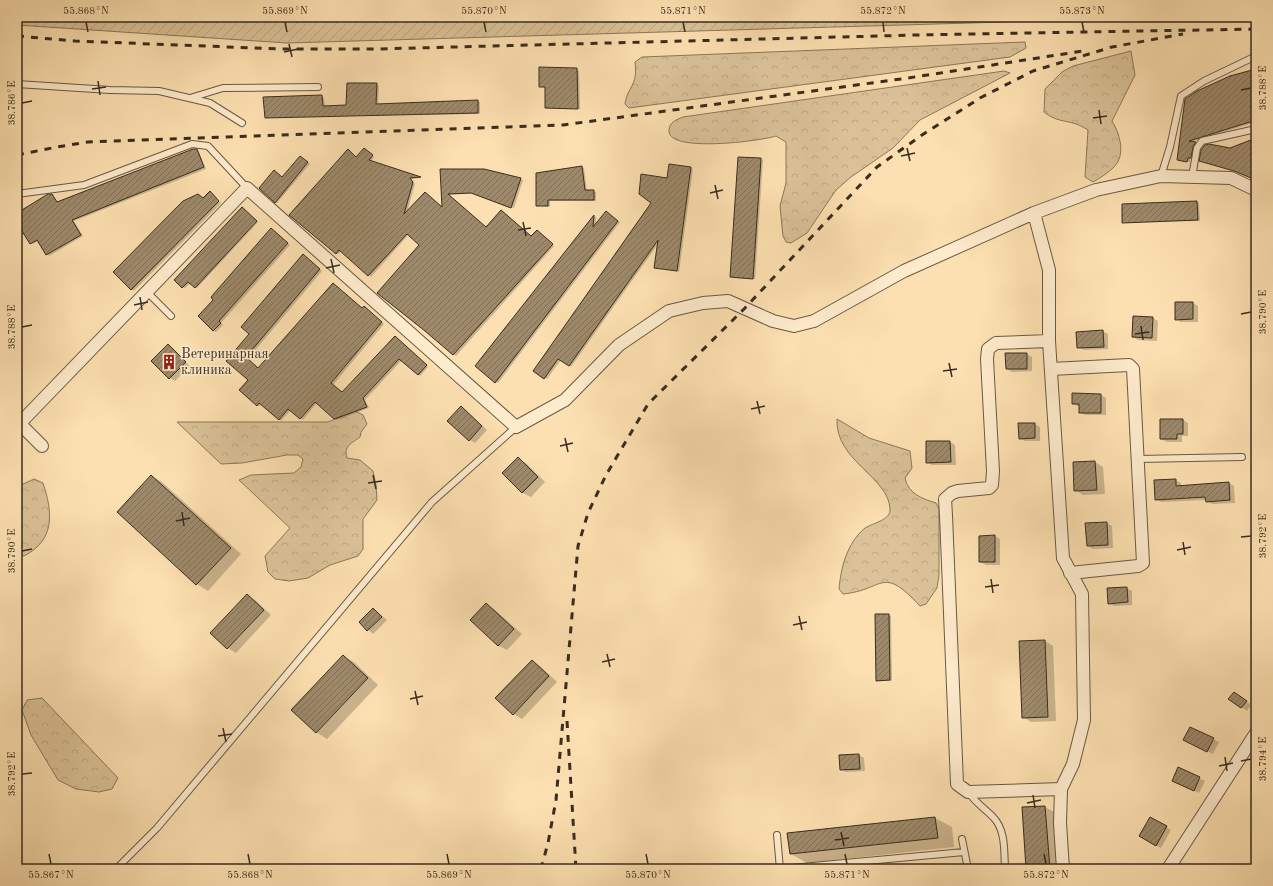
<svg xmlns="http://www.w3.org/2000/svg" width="1273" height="886" font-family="'Old Standard TT',serif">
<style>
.forest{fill:url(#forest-crowns);stroke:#89785c}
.garden{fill:url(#garden-furrows);stroke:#89785c}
.shadow{fill:#0003}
.building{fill:url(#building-hatch);stroke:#372d20}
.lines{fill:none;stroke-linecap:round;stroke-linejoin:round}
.service-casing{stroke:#685a44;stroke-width:8}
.minor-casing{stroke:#685a44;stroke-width:14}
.service{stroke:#feebcc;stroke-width:6}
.minor{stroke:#feebcc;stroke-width:12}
.rail{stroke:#372d20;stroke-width:3;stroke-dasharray:7 7;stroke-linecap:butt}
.ticks{fill:none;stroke:#372d20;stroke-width:1.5}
.labels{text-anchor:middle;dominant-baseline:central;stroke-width:3;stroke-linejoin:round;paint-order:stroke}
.poi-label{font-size:14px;fill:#372d20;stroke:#feebcc;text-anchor:start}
.neatline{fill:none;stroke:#372d20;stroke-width:1.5}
.ticks-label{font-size:10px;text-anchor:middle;fill:#372d20}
</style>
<defs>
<pattern id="forest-crowns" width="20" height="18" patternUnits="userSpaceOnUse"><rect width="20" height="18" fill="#dbc298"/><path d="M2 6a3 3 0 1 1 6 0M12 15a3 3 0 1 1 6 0" fill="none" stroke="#bda783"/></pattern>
<pattern id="garden-furrows" width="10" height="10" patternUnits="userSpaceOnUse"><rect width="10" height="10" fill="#dbc298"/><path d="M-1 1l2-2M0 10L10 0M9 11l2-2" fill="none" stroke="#bda783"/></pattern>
<pattern id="building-hatch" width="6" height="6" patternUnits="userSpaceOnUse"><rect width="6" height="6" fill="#9e8a6b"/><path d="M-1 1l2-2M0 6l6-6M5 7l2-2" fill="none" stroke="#827158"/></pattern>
</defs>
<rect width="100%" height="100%" fill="#fde0b1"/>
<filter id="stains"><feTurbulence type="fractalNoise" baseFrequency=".005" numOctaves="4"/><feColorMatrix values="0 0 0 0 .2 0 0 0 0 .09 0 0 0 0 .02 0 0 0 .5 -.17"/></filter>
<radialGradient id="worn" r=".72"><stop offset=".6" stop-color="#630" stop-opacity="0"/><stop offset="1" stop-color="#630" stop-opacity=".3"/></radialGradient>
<path class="forest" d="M1025,42L1026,48L1010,57L629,108L625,104C628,85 638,87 635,62L642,57Z
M1131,51L1135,75L1112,121C1120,134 1126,155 1114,167C1108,173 1100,178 1093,182L1085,177L1088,130C1071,118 1060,125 1044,112L1045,89L1062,72L1073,66Z
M1004,71L1010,73L920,120L893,148L851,177L836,190L807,233L791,243L786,242L783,236L780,206L786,183V142L776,136C761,141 669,153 669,131C669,122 676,120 683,117Z
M355,411L363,415L367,424L361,432L360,437C352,443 343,446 347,458L360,460L373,471L376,485L377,500L363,519V549L358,556L330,565L308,578L289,581L275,579L268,572L265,556L290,528L239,480L251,475L294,473L301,467L303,459L298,455H287L242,463L221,464L177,422H328Z
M837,419L869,438L910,451L912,468L905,478C908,494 923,499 936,503L939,509V575L937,588L926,604L920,606C881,564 885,590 843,594L839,589C841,567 847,543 865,528C873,523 891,520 890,509C889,477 835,461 837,419Z
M34,479L43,483C53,513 55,540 24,556L17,553V494L21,485Z
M42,698L118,778L112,789L99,792L76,789L58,780L31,735L22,710L27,700Z"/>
<path class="garden" d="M17,17H1175L287,43L17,25Z"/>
<path class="shadow" d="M577,69L579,71L580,109L546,108V88L540,86Z
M1256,70V122L1190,142L1198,144L1193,159L1190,158V162L1178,160L1186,99Z
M376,84L379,86L378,105L478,101L480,102V114L266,117L322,96L324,98L325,107L347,106Z
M197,150L199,152L206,169L74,221L83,236L49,256L39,241L33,244L21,228L17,231V214L52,195L58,203Z
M367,150L374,157L371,161L421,178L410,179L415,184L407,212L443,208L441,170L520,179L523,180L514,208L474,193L448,195L486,228L502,211L532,237L539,232L554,246L456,356L426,330L421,245L409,234L371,277L342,251L338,254L336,253L350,151L357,158Z
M303,158L310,164L277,203L275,202L283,178Z
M761,159L763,160L755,279L733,278L731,276Z
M582,167L584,168L587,191L596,192V201H550V207L537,205Z
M691,168L693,169L679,272L655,267L658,244L571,367L561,360L547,379L535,371L667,179Z
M212,194L221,203L134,291L131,289L203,199Z
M1197,202L1199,203L1200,221L1123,222Z
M244,210L258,222L197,288L191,283L185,288L183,287L176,280Z
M609,214L620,222L498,383L496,382L594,216L596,217V226Z
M274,231L290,245L221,323L223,325L216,332L213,331L199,316Z
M305,256L322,271L248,359L259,369L366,309L384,324L333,385L342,393L397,339L428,367L420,376L402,360L365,400L369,408L337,420L317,403L303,420L291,410L281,421L261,404L260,406L257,405L249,380L227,361L250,334Z
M1193,303L1198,306V322H1181L1176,319Z
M1153,318L1158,321L1157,341L1138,340L1133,337Z
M1102,331L1108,334V349L1084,350L1078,347Z
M168,346L190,366L175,381L170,378Z
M1026,354L1032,357V371L1012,372L1007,369Z
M1101,395L1106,398V415H1085L1080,412V407L1073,404Z
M466,411L487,430L475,443L470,440Z
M1183,420L1188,423V436H1182V442H1167L1161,439Z
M1034,424L1040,427V441H1025L1020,438Z
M950,442L955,445L956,465H932L927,462Z
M518,459L526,463L545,482L531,497L523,493L503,473Z
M1095,462L1103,467L1105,494L1083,495L1075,490Z
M151,476L162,482L241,554L208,591L197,584L118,512Z
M1175,480L1181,483V486L1229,483L1234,486L1235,503L1212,504L1206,500L1161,502L1156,499Z
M1106,523L1112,526L1113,548L1093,549L1088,546Z
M995,536L1000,539V565H986L980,562Z
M1126,588L1132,591V605L1114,606L1109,603Z
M247,595L255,600L271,615L236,653L228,648L211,633Z
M486,604L494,609L522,634L507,650L499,646L471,620Z
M374,609L387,620L373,634L360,622Z
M889,615L891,616L892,681H879L877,680Z
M1045,641L1053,646L1056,721L1031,722L1023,717Z
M343,656L354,662L378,685L327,739L316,732Z
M532,661L540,666L557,682L522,719L514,714Z
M1239,696L1251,705L1247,711L1230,699Z
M1213,739L1219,742L1213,754L1189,742Z
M859,755L864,758L865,771L846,772L840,769V756Z
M1179,769L1205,781L1199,793L1173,781Z
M1045,807L1062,816L1065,869H1027Z
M935,818L952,827L954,847L807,863L791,854L788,834Z
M1150,818L1171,830L1161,848L1140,836Z
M17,862L24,869H17Z
M949,865L956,869H929V867Z"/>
<path class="building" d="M539,67L577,68L578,109L545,108V87H539Z
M1256,69V120L1189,141L1196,142L1193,147L1191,158H1188L1187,162L1177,160L1185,99L1197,91L1230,76Z
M347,83H377L376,104L478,100V113L265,118L263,97L322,95L323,106L346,105Z
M1256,138V180L1234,171L1199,161L1201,150L1205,145L1209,144L1230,148Z
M364,148L373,155L369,160L421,177L410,178L413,182L404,214L425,192L442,207L440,169H484L521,178L511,208L471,193L448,194L486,227L501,210L531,236L537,230L553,244L453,355L425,331L377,293L419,245L407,234L368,276L339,250L336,254L289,215L348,149L356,157Z
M193,149H197L204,167L72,220L81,235L46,255L37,240L30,244L17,223V213L48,194H52L57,202Z
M300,156L308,162L275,203L259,188L274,170L282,177Z
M738,157L761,158L753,279L730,277Z
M669,164L691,167L677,271L654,268L658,240L569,366L558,359L544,379L533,371L651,203L639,194L641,174L667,178Z
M582,166L585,190H594V200H548V206H536V173Z
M210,191L219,201L131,290L113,272L183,201L198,194L203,198Z
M1197,201L1198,220L1122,223V204Z
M242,207L257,221L195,288L188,282L182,288L174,280Z
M606,211L618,221L495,383L475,366L594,215L593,227Z
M271,228L288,243L219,321L221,323L213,331L198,316L213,300L211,297Z
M303,254L320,269L246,357L258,368L333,283L362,308L364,306L382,322L331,383L342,392L395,336L427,365L418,375L399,359L363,398L367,407L334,419L315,402L300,419L288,409L279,420L259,403L257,406L239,390L248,380L226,361L249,334L241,327Z
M1175,302H1193V319L1175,320Z
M1133,316L1153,317L1152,338L1132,337Z
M1103,330L1104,347L1077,348L1076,332Z
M168,344L186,362L169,379L151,361Z
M1005,353H1027V369H1006Z
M1072,393L1101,394V413H1079V404H1072Z
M461,406L482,426L469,441L447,421Z
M1160,419H1183V434H1177V439H1160Z
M1018,423H1035V438L1019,439Z
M926,441H950L951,462L926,463Z
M518,457L538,477L522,493L502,473Z
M1095,461L1097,490L1074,491L1073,462Z
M151,475L231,548L196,585L117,512Z
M1176,479V486L1229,482L1230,500L1206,502L1205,497L1155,500L1154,480Z
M1107,522L1108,545L1087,546L1085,523Z
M995,535V562H979V536Z
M1127,587L1128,602L1108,604L1107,588Z
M247,594L264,610L227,649L210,633Z
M486,603L514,629L498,646L470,620Z
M373,608L382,617L367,631L359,622Z
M875,614H889L890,680L876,681Z
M1045,640L1048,717L1022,718L1019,641Z
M343,655L368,678L316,733L291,710Z
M532,660L549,676L513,715L495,698Z
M1234,692L1247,701L1241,708L1228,699Z
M1190,727L1214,738L1207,752L1183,740Z
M859,754L860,769L840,770L839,755Z
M1178,767L1200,777L1194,791L1172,781Z
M1045,806L1050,869H1026L1022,807Z
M935,817L938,838L790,854L787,833Z
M1150,817L1167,826L1156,846L1139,836Z"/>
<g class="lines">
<defs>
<path id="service" d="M17,84L110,90L159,91L210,103L242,123
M190,98L223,88L318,87
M1161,176L1170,147L1181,96L1204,81L1256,56
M1192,177L1197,148L1202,141L1256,129
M17,194L84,185L192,144L208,146L247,188
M147,292L171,316
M1138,459L1242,457
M968,792C975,802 985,809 993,817C1006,830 1004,852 1005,869
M777,835L780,869
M962,839L968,869
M116,869L157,828L432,502L516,427
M780,869L964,852"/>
<path id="minor" d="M1034,213L1049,270V341L1063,558L1082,594L1084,720L1073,764L1061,789L1060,823L1063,869
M1049,341L996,343L988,349L987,359L993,471L992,485L989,488L958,491L952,493L945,499L946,515L957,784L968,792L1061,789
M1051,369L1129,365L1133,369L1143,563L1138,566L1070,573
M42,446L22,426V421L247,188L516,427L565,400L619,345L669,311L703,303L728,301L773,321L794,326L814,321L904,271L1034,213L1096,190L1161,176L1231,178L1256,190
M1168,869L1256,733"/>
</defs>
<use href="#service" class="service-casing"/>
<use href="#minor" class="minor-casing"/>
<use href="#service" class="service"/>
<use href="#minor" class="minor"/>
<path class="rail" d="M17,36L75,41L281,49H377L917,35L1256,29
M17,155L57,147L88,142L563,125L908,78L1083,51
M567,721L576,869
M541,869L548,843L556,800L578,546L588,513L606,475L648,404L745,308L877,167L922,135L980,98L1033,71L1112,47L1183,34"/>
</g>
<path class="ticks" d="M86,22L88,32M285,22L287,32M484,22L486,32M683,22L685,32M883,22L884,32M1082,22L1084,32M289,44L292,57M284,52L298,49M98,81L100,95M92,89L106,87M1241,90L1251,88M22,103L32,101M1099,110L1101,124M1093,118L1107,116M907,148L910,161M901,156L915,153M715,185L718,199M710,193L723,190M523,222L526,236M518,230L531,228M331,259L334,273M326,268L340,265M140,297L142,310M134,305L148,302M1241,314L1251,312M1141,326L1143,340M22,327L32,325M1135,334L1149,332M949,363L952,377M943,371L957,369M757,401L760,414M751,409L765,406M565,438L568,452M560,446L573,443M373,475L376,489M368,483L382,481M182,512L184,526M176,521L190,518M1241,537L1251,536M1183,542L1185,555M1177,550L1191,547M22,551L32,549M991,579L993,593M985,587L999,585M799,616L802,630M793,625L807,622M607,654L610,667M602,662L615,659M415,691L418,705M410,699L423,696M223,728L226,742M218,736L232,734M1225,757L1227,771M1241,761L1251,759M1219,766L1233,763M22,774L32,773M1033,795L1035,808M1027,803L1041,800M841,832L844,846M835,840L849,838M49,854L51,864M248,854L250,864M447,854L449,864M646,854L648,864M845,854L847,864M1044,854L1046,864"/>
<defs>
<symbol id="building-bare" viewBox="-9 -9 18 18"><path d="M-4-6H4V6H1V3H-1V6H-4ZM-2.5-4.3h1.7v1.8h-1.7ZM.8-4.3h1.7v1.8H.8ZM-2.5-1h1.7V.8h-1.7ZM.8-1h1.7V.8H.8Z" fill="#8f2418" stroke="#feebcc" stroke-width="2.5" paint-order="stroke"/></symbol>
</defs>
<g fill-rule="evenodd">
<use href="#building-bare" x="158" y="351" width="22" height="22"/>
</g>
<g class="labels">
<g class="poi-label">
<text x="181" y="354">Ветеринарная<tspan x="181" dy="16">клиника</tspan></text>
</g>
</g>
<rect width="1273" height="886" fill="none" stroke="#fde0b1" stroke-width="44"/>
<rect x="22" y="22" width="1229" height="842" class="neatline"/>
<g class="ticks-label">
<text x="86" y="14">55.868°N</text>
<text x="285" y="14">55.869°N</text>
<text x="484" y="14">55.870°N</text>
<text x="683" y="14">55.871°N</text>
<text x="883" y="14">55.872°N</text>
<text x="1082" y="14">55.873°N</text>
<text transform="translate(1262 88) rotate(-90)" y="4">38.788°E</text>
<text transform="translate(11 103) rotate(-90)" y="4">38.786°E</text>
<text transform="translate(1262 312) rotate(-90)" y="4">38.790°E</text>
<text transform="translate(11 327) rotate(-90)" y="4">38.788°E</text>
<text transform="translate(1262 536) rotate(-90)" y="4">38.792°E</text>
<text transform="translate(11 551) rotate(-90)" y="4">38.790°E</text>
<text transform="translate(1262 759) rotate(-90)" y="4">38.794°E</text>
<text transform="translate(11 774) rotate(-90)" y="4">38.792°E</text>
<text x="51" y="878">55.867°N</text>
<text x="250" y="878">55.868°N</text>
<text x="449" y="878">55.869°N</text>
<text x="648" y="878">55.870°N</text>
<text x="847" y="878">55.871°N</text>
<text x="1046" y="878">55.872°N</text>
</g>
<rect width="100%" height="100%" filter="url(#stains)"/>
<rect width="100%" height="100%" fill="url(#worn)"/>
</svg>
